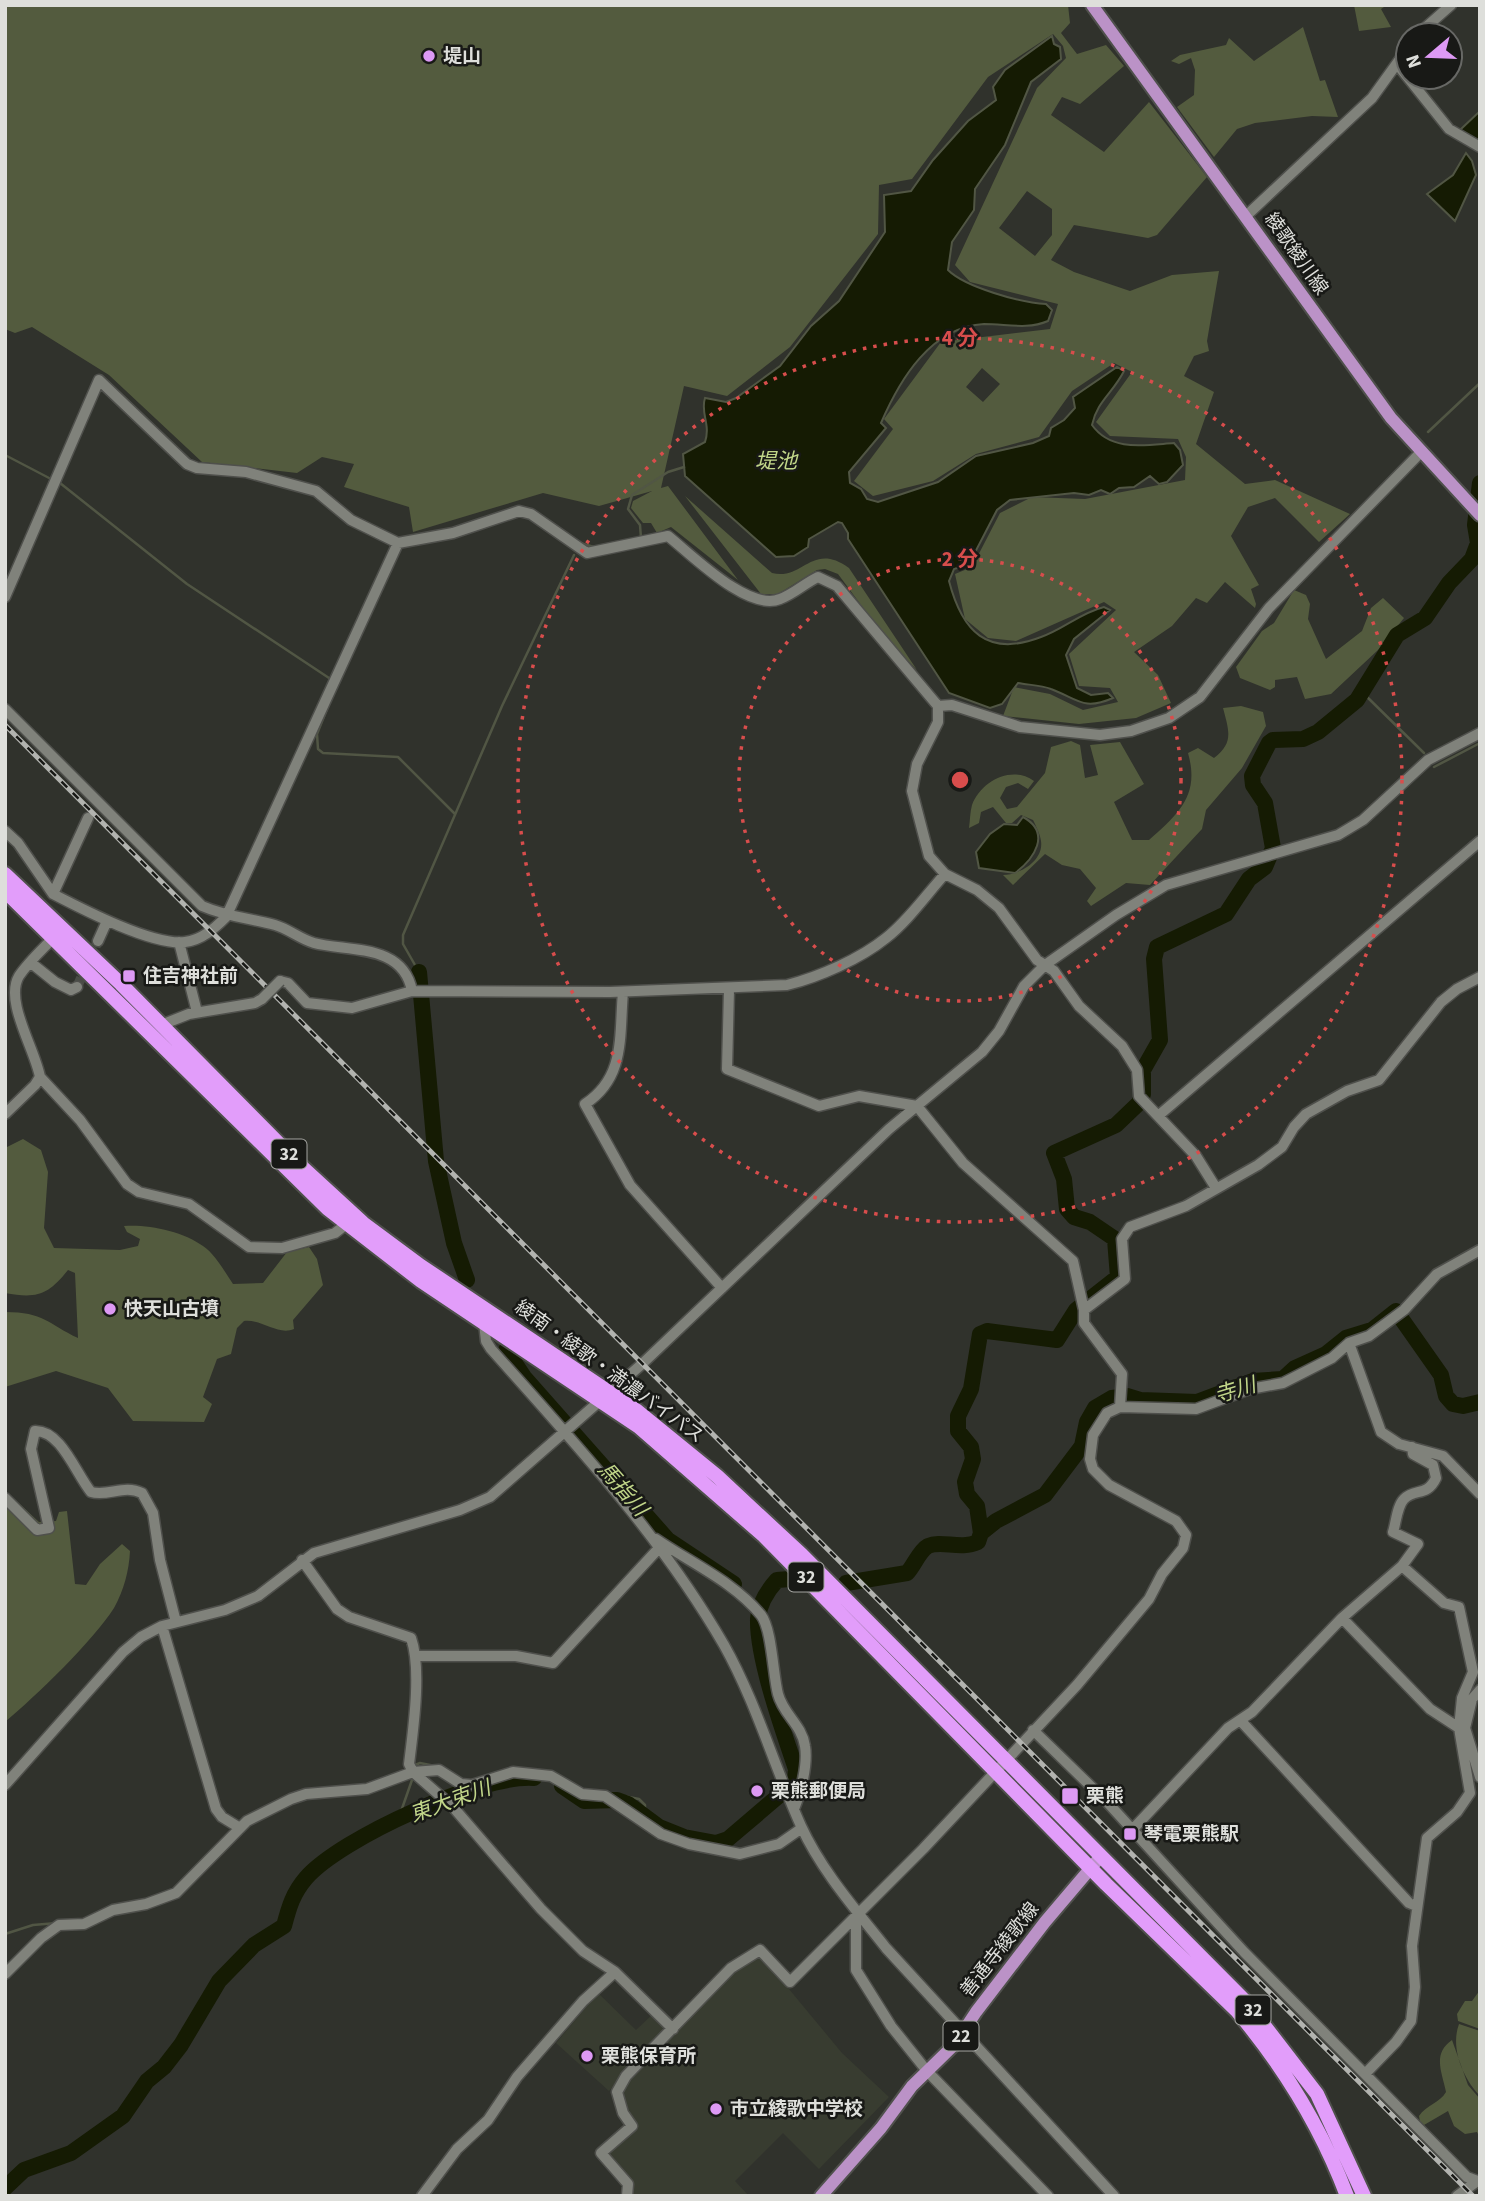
<svg xmlns="http://www.w3.org/2000/svg" width="1485" height="2201" font-family="'Source Sans 3','Noto Sans JP',sans-serif">
<style>
.built{fill:#383c30}
.green{fill:#535b3e;fill-rule:evenodd}
.water{fill:#151b03;stroke:#515644;stroke-width:2}
.lines{fill:none;stroke-linecap:round;stroke-linejoin:round}
.stream{stroke:#515644;stroke-width:2.5}
.river{stroke:#151b03;stroke-width:16}
.minor-tunnel{stroke:#4a4c46;stroke-width:10;stroke-dasharray:10 5;stroke-linecap:butt}
.minor-casing{stroke:#4f504c;stroke-width:13}
.major-casing{stroke:#4f504c;stroke-width:16}
.highway-casing{stroke:#4f504c;stroke-width:18}
.minor{stroke:#80827b;stroke-width:10}
.major{stroke:#bb92c7;stroke-width:12}
.highway{stroke:#e29dfa;stroke-width:14}
.rail-casing{stroke:#b2b3af;stroke-width:5}
.rail{stroke:#181916;stroke-width:2.5;stroke-dasharray:8;stroke-linecap:butt}
.minor-bridge-casing{stroke:#4f504c;stroke-width:13;stroke-linecap:butt}
.minor-bridge{stroke:#80827b;stroke-width:10}
.ring{fill:none;stroke:#d84d4c;stroke-width:3.5;stroke-dasharray:3.5 7}
.poi-dot{fill:#dd99f4;stroke:#181916;stroke-width:2.5}
.labels{text-anchor:middle;dominant-baseline:central;stroke-width:5;stroke-linejoin:round;paint-order:stroke}
.shield{fill:#181916;stroke:#a3a4a0;stroke-width:2}
.shield-label{font-size:18px;font-weight:bold;fill:#dedfdb}
.poi-label{font-size:19px;font-weight:bold;fill:#dedfdb;stroke:#181916;text-anchor:start}
.street-label{font-size:19px;fill:#dedfdb;stroke:#181916}
.water-label{font-size:21px;font-style:italic;fill:#c1d689;stroke:#181916}
.centre{fill:#d84d4c;stroke:#181916;stroke-width:3.5}
.ring-label{font-size:21px;text-anchor:middle;font-weight:bold;fill:#d84d4c;stroke:#181916;stroke-width:5;stroke-linejoin:round;paint-order:stroke}
</style>
<rect width="100%" height="100%" fill="#30322c"/>
<path class="built" d="M760,1954L842,2053L889,2097L819,2169L783,2133L735,2181L749,2196H630L608,2158L609,2150L636,2126L625,2110L621,2095L628,2078L734,1969Z
M598,1993L636,2030L654,2013L669,2029L609,2091L556,2043Z"/>
<path class="green" d="M5,5H1068L1070,23L1061,33L1077,54L1106,45L1124,66L1080,104L1062,97L1051,115L1104,152L1149,102L1207,177L1157,235L1148,238L1074,225L1051,260L1074,272L1130,291L1172,275L1219,271L1207,341L1209,351L1194,356L1184,376L1214,392L1196,444L1245,484L1275,480L1350,514L1319,542L1275,498L1248,507L1231,536L1259,585L1251,589L1256,604L1255,608L1225,582L1207,603L1196,598L1172,626L1134,652L1158,675L1171,703L1136,718L1079,724L1003,716L1014,687L1050,694L1083,710L1118,702L1110,688L1079,686L1069,654L1116,610L1104,602L1016,641L988,638L965,619L955,574L972,567L1000,513L1032,497L1085,499L1185,480L1186,457L1178,439L1110,436L1096,422L1132,372L1114,363L1072,391L1039,437L976,454L933,481L873,496L854,481L893,429L884,419L941,342L1050,329L1058,304L970,282L955,265L1037,88L1066,58L1063,46L1053,34L988,77L912,179L879,185L878,234L790,347L727,396L684,386L661,488L668,486L738,580L671,527L657,533L651,523H643L631,508L633,501L652,491L599,506L543,493L413,532L409,507L344,487L354,464L322,457L297,473L202,462L109,375L32,327L15,333L5,329ZM1027,191L1052,209V235L1035,256L999,228ZM982,368L1000,384L983,402L966,387Z
M1354,5H1387L1381,9L1391,27L1359,31Z
M1303,27L1320,81L1325,80L1338,117L1312,116L1255,123L1237,129L1214,157L1177,107L1194,95L1195,70L1191,58L1179,64L1171,61L1180,55L1226,45L1229,38L1254,61Z
M685,496L772,573C803,581 812,541 849,568L917,670L887,640L838,574L825,569L817,570L778,594H761Z
M1294,590L1306,595L1310,604L1308,619L1326,659L1362,631L1371,608L1383,598L1404,618L1378,650L1331,694L1305,699L1297,677L1275,680V687L1270,690L1240,678L1236,667L1262,631L1274,623Z
M1241,706L1263,712L1266,726L1242,768L1206,810L1202,829L1150,885L1126,883L1091,906L1087,901L1096,888L1080,869L1062,865L1045,854L1013,885L1003,875C1019,875 1044,861 1041,841C1040,834 1036,826 1033,820L1021,815L1012,823H1006L993,807L981,812L979,823L969,828C970,821 970,812 972,805C981,781 1012,765 1034,781L1028,789L1018,783L1006,787L1000,798L1007,809L1017,807L1045,773L1051,747L1071,741L1080,745L1085,778L1098,775L1090,745L1120,742L1144,784L1114,802L1132,840H1149C1179,813 1200,795 1188,753L1198,748L1214,758C1234,743 1229,731 1223,708Z
M23,1139L41,1150L48,1172L44,1228L54,1248L120,1250L138,1246L140,1239L127,1232L124,1226C147,1224 183,1231 203,1246C216,1255 224,1271 233,1284L263,1283L287,1252L309,1247L317,1259L323,1285L293,1320L294,1329C278,1336 262,1319 244,1321L237,1328L231,1354L217,1359L203,1397L212,1404L204,1422L133,1421L108,1388L56,1371L5,1387V1312C44,1312 48,1324 78,1338L75,1273L68,1270C48,1295 37,1299 5,1293V1148Z
M8,1493L39,1522L56,1521L59,1512L67,1511L75,1584L86,1585L100,1564L122,1544L130,1551C129,1571 124,1590 114,1608C93,1641 36,1696 5,1722V1494Z
M1480,1990V2029L1458,2021L1457,2014L1465,2001H1472Z
M1459,2024L1480,2031V2096C1463,2078 1450,2048 1459,2024Z
M1452,2040L1468,2085L1480,2099V2138L1477,2132L1465,2134L1454,2126L1448,2111L1424,2125L1420,2122L1419,2116C1426,2105 1440,2103 1446,2092C1442,2072 1432,2054 1452,2040Z"/>
<path class="water" d="M1052,36L1054,44L1060,47L1061,59L1031,82L1005,145L975,189L974,210L952,242L948,270C965,287 1021,303 1046,304L1052,310L1048,321C1027,330 1007,324 984,324C931,327 900,379 881,423L886,428L849,472L850,483L861,489L867,499L878,502L938,482L976,456L1033,443L1049,436L1051,428L1064,420L1075,408L1073,397L1117,367L1124,371C1113,393 1097,401 1092,425C1111,452 1145,445 1174,443L1180,450L1183,465L1167,482L1159,484L1150,476L1134,487L1119,488L1110,494L1101,490L1089,495L1074,493L1010,500L997,510L969,564L954,569L949,581C962,631 987,658 1041,637C1064,629 1080,613 1104,607L1110,610L1074,639L1066,655L1077,688L1091,695L1108,693L1113,698C1083,711 1078,699 1051,689C1041,685 1028,685 1018,683L1002,704L990,708L949,693L848,539V533L842,523L838,522L809,539L808,547L794,556L776,557L685,476L683,454L705,442C711,424 700,413 705,398L726,402L736,398L780,366L811,326L839,301L885,232L884,195L911,191L933,160L968,121L996,100L993,87L1005,70Z
M1480,111V144L1460,130Z
M1466,153L1472,161L1476,175L1455,221L1427,194L1453,175Z
M1023,817C1052,833 1034,859 1015,873L979,868L976,852L990,834L1004,824L1017,825Z"/>
<g class="lines">
<path class="stream" d="M1428,432L1480,383
M5,455L51,479
M60,483L187,584L329,678
M1478,489L1480,488
M638,538H641L640,525L628,509L632,495L668,472L684,467
M580,543L594,547
M603,545L628,540
M335,689L317,734L318,749L323,753L398,757L455,814
M1362,692L1424,753
M1434,767L1480,743
M419,972L403,944V935L502,706L574,555
M415,1765L420,1763L435,1766
M560,1776L576,1785
M608,1793L639,1799L645,1805V1816
M398,1820L412,1780
M5,1934L33,1925L57,1923"/>
<path class="river" d="M419,972L436,1161L454,1243L467,1280
M506,1350L524,1377L668,1540L734,1584
M981,1533L996,1521L1045,1495L1082,1446L1087,1422L1095,1408L1112,1398L1127,1396L1140,1400L1197,1402L1253,1381L1283,1379L1295,1368L1326,1354L1346,1338L1372,1330L1396,1311L1441,1375L1446,1396L1453,1404L1463,1406L1480,1402
M846,1583L907,1573C914,1566 919,1551 928,1546C942,1540 960,1550 978,1542L981,1533L977,1506L967,1494L965,1482L973,1459L971,1447L958,1431V1416L971,1389L980,1334L987,1331L1057,1340L1076,1310L1118,1277L1115,1239L1090,1222L1074,1217L1067,1209L1064,1179L1054,1153L1116,1125L1139,1103L1143,1094V1070L1160,1040L1154,959L1157,947L1226,914L1249,879L1265,867L1273,848L1265,803L1253,785L1252,776L1269,743L1273,740L1303,739L1318,732L1357,700L1397,635L1425,618L1449,583L1472,559L1478,543L1475,525L1480,483
M562,1786L584,1801L617,1800L628,1804L659,1827L684,1837L716,1843L728,1839L795,1782L796,1769C783,1731 757,1658 758,1619C759,1604 767,1591 777,1580L790,1579
M5,2188L24,2170L71,2153L123,2116L147,2081L164,2067L181,2045L219,1981L254,1945L284,1926C289,1907 293,1893 306,1878C341,1838 482,1774 534,1778"/>
<path class="minor-tunnel" d="M77,987L98,941"/>
<defs>
<path id="minor" d="M1417,35L1451,5
M1397,64L1449,129L1480,147
M1246,216L1372,98L1408,48
M5,597L99,380L187,464L197,468L246,472L316,491L351,520L398,543L453,533L519,511L531,514L587,553L668,536C692,555 748,612 780,599C794,594 805,583 818,577L837,586L938,706V722L917,764L912,791L929,856L945,874L977,890L999,908L1037,960L1054,971L1079,1006L1122,1046L1137,1070L1139,1096L1196,1156L1216,1188
M938,706L952,705L1020,727L1100,735L1131,731L1169,718L1200,697L1269,608L1422,451
M5,709L202,906C227,917 250,918 275,925C289,929 300,939 314,943C348,952 403,943 412,991
M88,818L53,894C82,909 153,946 185,942C202,940 215,928 226,917L398,543
M5,831L18,843L53,894
M98,941L107,921
M179,942L197,1012
M30,962L55,982L71,990L77,987
M280,981L288,983L307,1003L352,1008L412,991L610,992L787,985C819,977 860,959 886,938C908,921 926,895 945,874
M729,990L727,1069L819,1106L859,1096L917,1106L963,1163L1073,1261L1084,1310V1323L1122,1374L1120,1407
M623,992C619,1036 626,1077 585,1104L630,1185L722,1288
M161,1025L189,1014L255,1003L262,999
M40,1077L80,1120L127,1184L139,1192L189,1204L249,1247L282,1248L335,1233L349,1222
M5,1114L35,1085L40,1077C35,1049 4,1001 19,976C29,961 44,948 56,935
M1158,1116L1480,841
M1084,1310L1125,1279L1122,1239L1130,1227L1186,1206L1258,1165L1282,1147L1294,1127L1306,1114L1347,1091L1379,1080L1441,1002L1457,989L1480,977
M484,1323L486,1341L491,1349C574,1442 661,1536 724,1645C756,1702 774,1766 801,1826C821,1870 856,1910 886,1948L1114,2196
M1349,1343L1381,1432L1399,1444L1443,1456L1480,1494
M5,1498L37,1530L49,1528L31,1449L35,1431C61,1430 76,1474 91,1492C108,1497 124,1484 142,1493L153,1513L160,1560L176,1622
M656,1539C691,1563 734,1582 761,1615C772,1629 773,1675 778,1694C783,1714 802,1725 805,1746C808,1764 801,1792 794,1809
M302,1560L337,1609L349,1617L411,1638C422,1669 413,1731 409,1764L413,1772L453,1807L541,1909L583,1951L615,1972L673,2029
M1402,1566L1418,1544L1393,1532C1396,1523 1397,1506 1404,1499C1415,1488 1427,1497 1436,1478L1433,1465L1413,1454L1412,1447
M1342,1618L1402,1566L1444,1603L1459,1607L1473,1672L1462,1698L1459,1728L1470,1793L1457,1812L1427,1838L1412,1946L1415,1987L1411,2021L1396,2042L1365,2074
M162,1626L216,1809L222,1817L240,1828
M415,1656H516L553,1663L659,1548
M1240,1720L1409,1903L1416,1906
M1460,1728H1465L1472,1699L1480,1690
M1465,1728L1480,1777
M1033,1730L1108,1803L1244,1952L1467,2177L1480,2182
M5,1785L123,1652L141,1637L162,1626L225,1610L258,1596L314,1553L460,1510L490,1497L642,1364L889,1129L982,1052L999,1031L1024,986L1045,965L1116,915L1166,885L1338,835L1363,820L1428,760L1480,733
M1133,1829L1228,1728L1252,1712L1342,1618L1430,1709L1459,1728
M856,1916V1970L891,2026L927,2071L1048,2196
M5,1974L41,1938L59,1925L84,1924L113,1910L146,1904L176,1893L247,1821L291,1799L306,1794L367,1789L413,1772L439,1770L461,1784L472,1785L513,1772L551,1776L582,1794L605,1796L661,1834L689,1844L740,1854L779,1844L802,1828
M422,2196L457,2149L488,2120L517,2077L583,2001L615,1972
M627,2196L628,2184L601,2153L632,2126L623,2113L617,2092L626,2076L731,1968L760,1950L790,1982L923,1849L1077,1685L1149,1599L1162,1574L1183,1548L1186,1535L1176,1521L1109,1485L1093,1469L1090,1459L1093,1435L1107,1413L1120,1407L1196,1409L1250,1389L1283,1383L1332,1358L1349,1343L1369,1336L1404,1310L1437,1274L1480,1250
M1457,2196L1476,2182"/>
<path id="major" d="M1092,5L1391,418L1480,515
M821,2196L881,2128L912,2086L955,2044L976,2012L1045,1922L1101,1856"/>
<path id="highway" d="M5,874L121,984L302,1167L363,1223L421,1266L636,1410L717,1476L802,1555L1247,2003L1317,2094L1364,2196
M5,891L328,1209L421,1281L639,1427L764,1536L1106,1884L1237,2011C1285,2068 1321,2127 1347,2196"/>
</defs>
<use href="#minor" class="minor-casing"/>
<use href="#major" class="major-casing"/>
<use href="#highway" class="highway-casing"/>
<use href="#minor" class="minor"/>
<use href="#major" class="major"/>
<use href="#highway" class="highway"/>
<defs>
<path id="rail" d="M5,725L1473,2196"/>
</defs>
<use href="#rail" class="rail-casing"/>
<use href="#rail" class="rail"/>
<defs>
<path id="minor-bridge" d="M262,999L280,981"/>
</defs>
<use href="#minor-bridge" class="minor-bridge-casing"/>
<use href="#minor-bridge" class="minor-bridge"/>
</g>
<g class="ring">
<circle cx="960" cy="780" r="221"/>
<circle cx="960" cy="780" r="442"/>
</g>
<g class="poi-dot">
<circle cx="429" cy="56" r="7"/>
<rect x="122" y="969" width="14" height="14" rx="3.5"/>
<circle cx="110" cy="1309" r="7"/>
<circle cx="757" cy="1791" r="7"/>
<rect x="1061" y="1787" width="18" height="18" rx="3.5"/>
<rect x="1123" y="1827" width="14" height="14" rx="3.5"/>
<circle cx="587" cy="2056" r="7"/>
<circle cx="716" cy="2109" r="7"/>
</g>
<g class="labels">
<g class="shield">
<rect x="271.5" y="1139.5" width="35" height="29" rx="5"/>
<rect x="788.5" y="1562.5" width="35" height="29" rx="5"/>
<rect x="1235.5" y="1995.5" width="35" height="29" rx="5"/>
<rect x="943.5" y="2021.5" width="35" height="29" rx="5"/>
</g>
<g class="shield-label">
<text x="289" y="1154">32</text>
<text x="806" y="1577">32</text>
<text x="1253" y="2010">32</text>
<text x="961" y="2036">22</text>
</g>
<g class="poi-label">
<text x="443" y="56">堤山</text>
<text x="143" y="976">住吉神社前</text>
<text x="124" y="1309">快天山古墳</text>
<text x="771" y="1791">栗熊郵便局</text>
<text x="1086" y="1796">栗熊</text>
<text x="1144" y="1834">琴電栗熊駅</text>
<text x="601" y="2056">栗熊保育所</text>
<text x="730" y="2109">市立綾歌中学校</text>
</g>
<g class="street-label">
<text transform="translate(1296 254) rotate(55)">綾歌綾川線</text>
<text transform="translate(609 1372) rotate(36)">綾南・綾歌・満濃バイパス</text>
<text transform="translate(1000 1950) rotate(-52)">善通寺綾歌線</text>
</g>
<g class="water-label">
<text x="776" y="461">堤池</text>
<text transform="translate(1235 1390) rotate(-17)">寺川</text>
<text transform="translate(623 1489) rotate(49)">馬指川</text>
<text transform="translate(450 1801) rotate(-20)">東大束川</text>
</g>
</g>
<circle cx="960" cy="780" r="10" class="centre"/>
<g class="ring-label">
<text x="960" y="345">4 分</text>
<text x="960" y="566">2 分</text>
</g>
<rect width="1485" height="2201" fill="none" stroke="#dedfdb" stroke-width="14"/>
<g transform="translate(1429 56) rotate(251)"><circle r="33" fill="#181916" stroke="#676865" stroke-width="2"/>
<path d="M0-5L12 26L0 18L-12 26Z" fill="#dd99f4"/>
<text y="-10" font-size="19" font-weight="bold" text-anchor="middle" fill="#dedfdb">N</text>
</g>
</svg>
